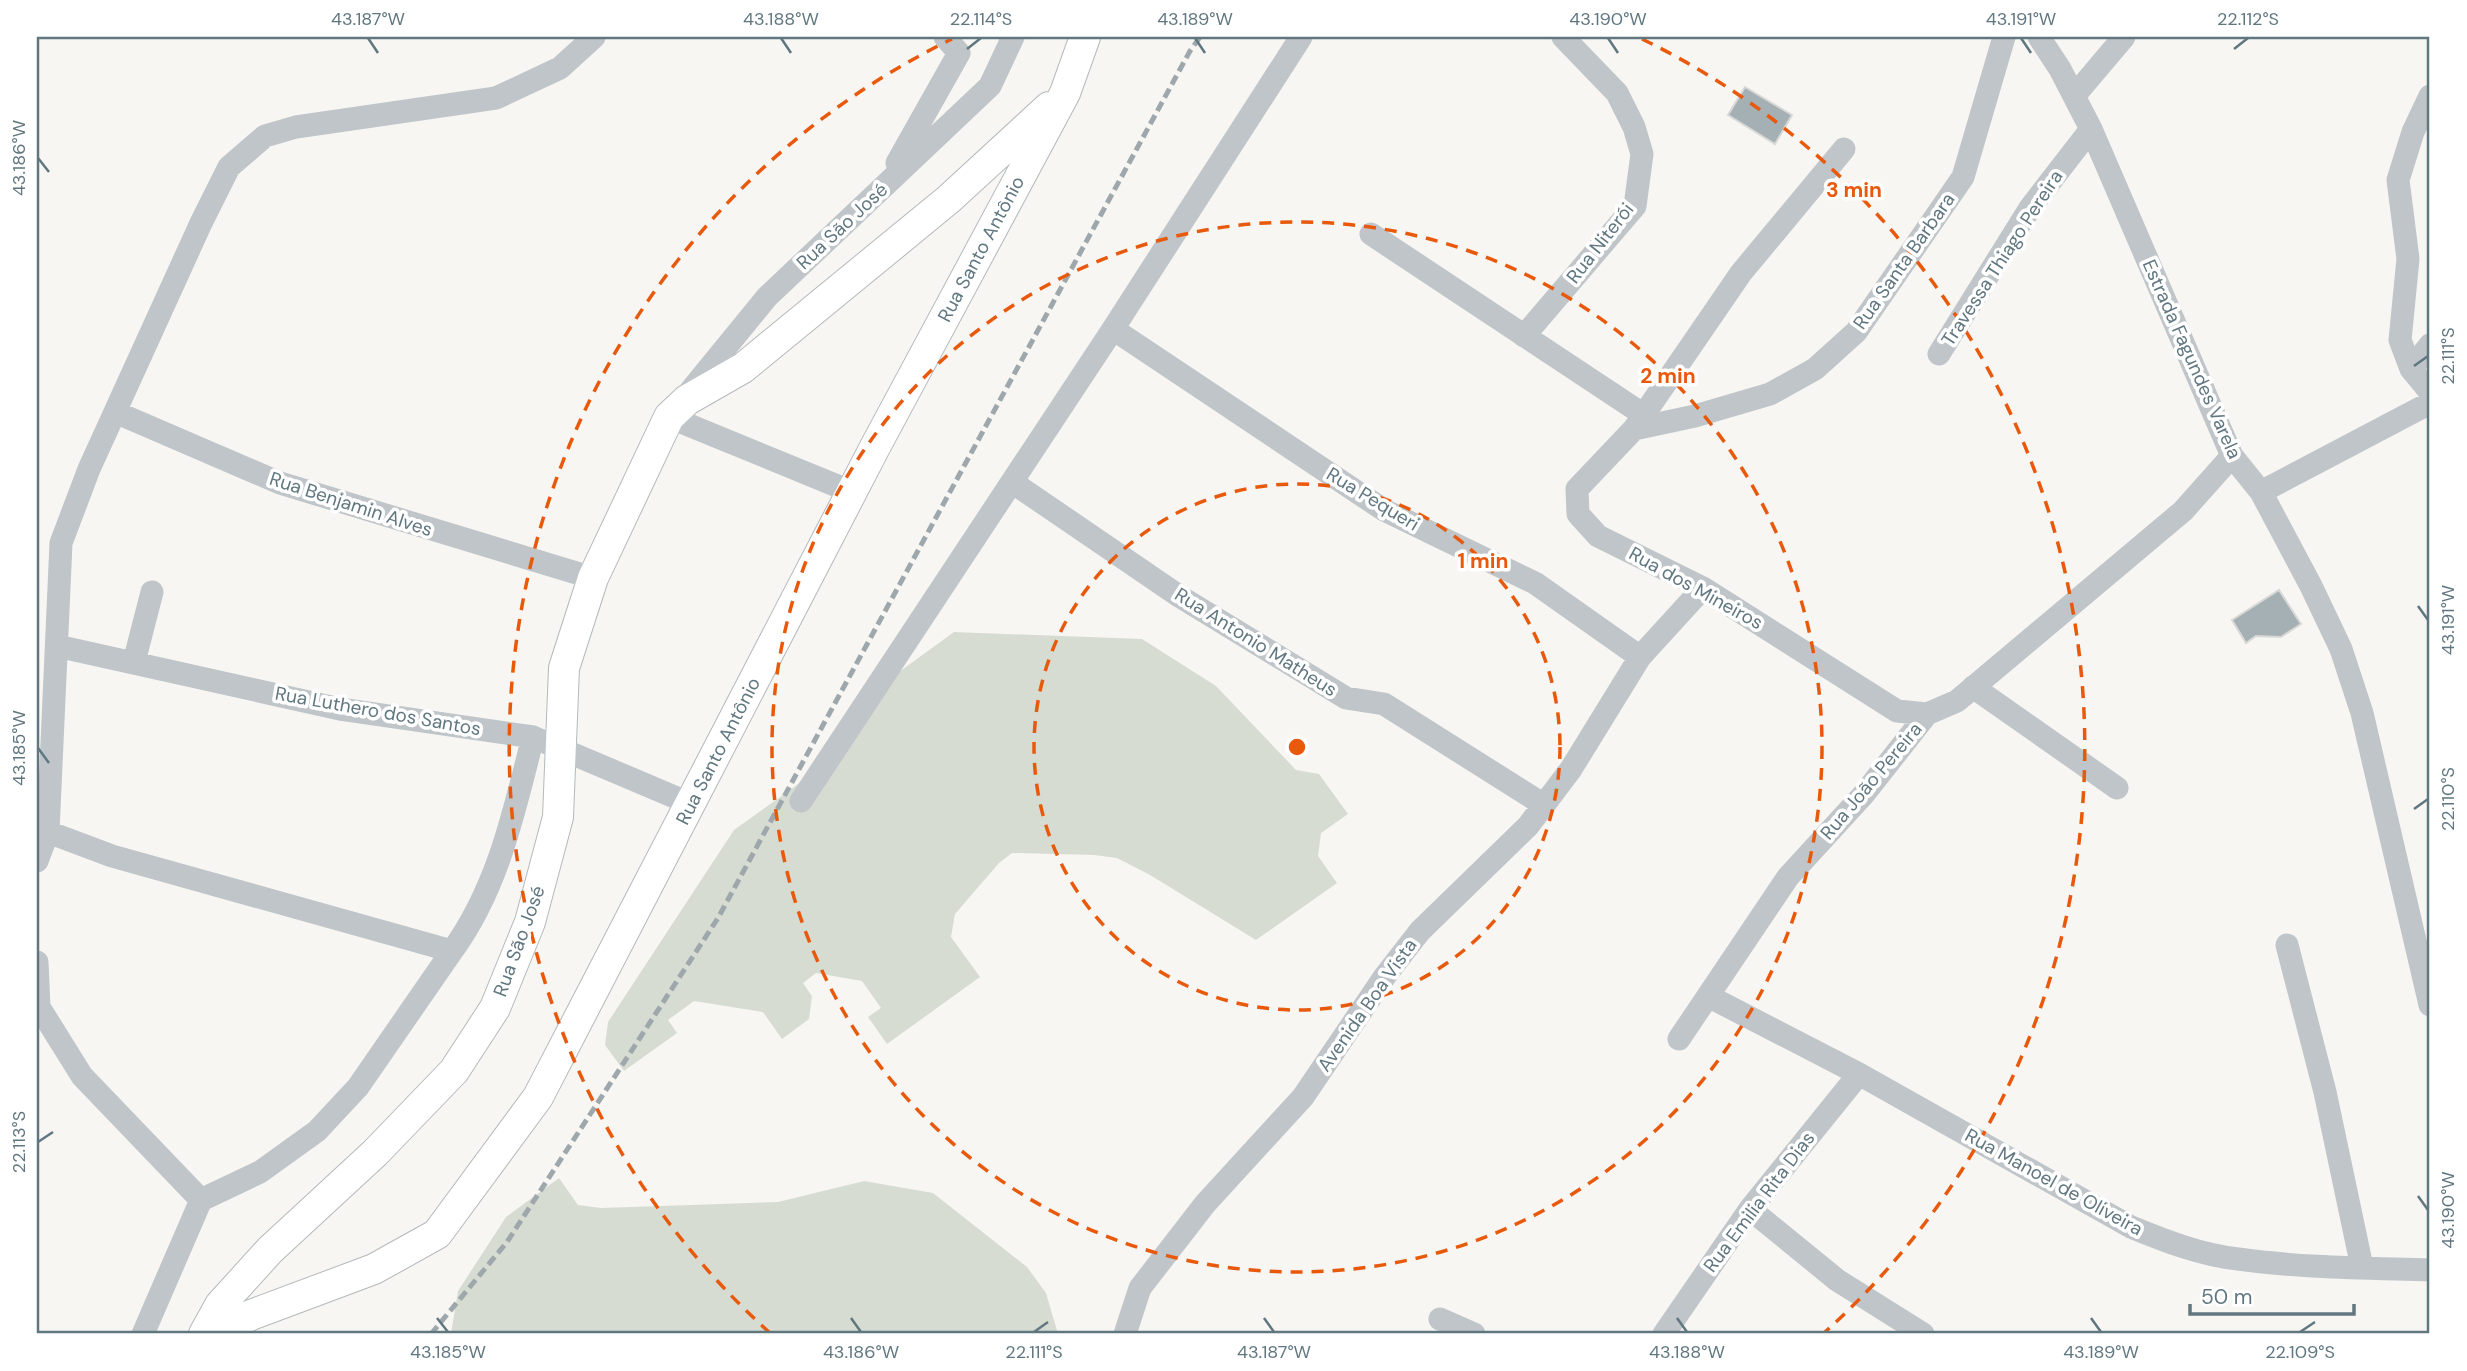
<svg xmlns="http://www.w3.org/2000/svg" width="2467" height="1371" font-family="'DM Sans',sans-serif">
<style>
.green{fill:#d7dcd2}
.building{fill:#a4b0b4;stroke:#d8d8d6;stroke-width:2}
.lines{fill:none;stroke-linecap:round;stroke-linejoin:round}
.major-casing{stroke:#b3b9bc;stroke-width:32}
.minor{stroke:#bfc5c8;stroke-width:23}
.major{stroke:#fff;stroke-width:30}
.rail{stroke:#9ea8ac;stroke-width:5;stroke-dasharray:10 5;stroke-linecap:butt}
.ticks{fill:none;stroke:#617780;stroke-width:2.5}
.ring{fill:none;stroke:#e8590c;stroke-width:3.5;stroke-dasharray:12 9}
.labels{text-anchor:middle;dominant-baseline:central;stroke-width:7;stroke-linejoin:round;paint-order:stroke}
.street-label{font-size:19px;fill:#617780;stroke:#fff}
.centre{fill:#e8590c;stroke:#fff;stroke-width:3.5}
.ring-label{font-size:21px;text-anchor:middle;font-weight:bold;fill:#e8590c;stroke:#fff;stroke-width:7;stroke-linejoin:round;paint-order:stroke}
.neatline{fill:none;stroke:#617780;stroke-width:2.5}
.ticks-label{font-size:18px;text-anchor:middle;fill:#617780}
</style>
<rect width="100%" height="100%" fill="#f7f6f3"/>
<path class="green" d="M954,632L1142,639L1216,686L1296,770L1319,774L1348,814L1321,833L1318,856L1337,883L1256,940L1150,875L1117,858L1094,855L1012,853L999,863L955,914L951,937L980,977L887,1044L868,1017L881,1008L862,981L816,973L803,983L812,996L809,1019L782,1039L763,1012L694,1001L668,1020L677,1033L624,1071L605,1045L608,1022L734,830L840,754L888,680Z
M559,1178L578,1205L601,1208L778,1202L864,1181L933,1193L1027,1267L1046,1293L1058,1334H451L458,1291L506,1217Z"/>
<path class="building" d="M1745,87L1792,115L1775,144L1728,115Z
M2279,590L2301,624L2281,637L2256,636L2246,643L2232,620Z"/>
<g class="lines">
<defs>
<path id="major" d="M204,1334L220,1305L270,1250L375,1153L454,1071L495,1008L530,922L558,817L564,668L593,578L669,417L687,400L743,368L949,199L1049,107
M215,1334L251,1315L374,1269L437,1234L538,1097L875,447L1065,93L1085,37"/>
</defs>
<use href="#major" class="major-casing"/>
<path class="minor" d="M2039,37L2060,69L2091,129L2232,456L2261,492L2311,586L2341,649L2362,713L2430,1005
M2074,96L2124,37
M2430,96L2413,132L2398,180L2408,259L2400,340L2411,369L2430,392
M1844,149L1741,273L1634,429L1577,489L1578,514L1598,536L1703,588L1897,711L1927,714
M897,163L959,53L945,37
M1371,234L1644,415
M1113,329L1384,510L1535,583L1640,657
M1524,336L1635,206L1642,154L1634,127L1617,93L1563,37
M1939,354L2030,208L2091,129
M2411,369L2430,345
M115,412L280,483L593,578
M1634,429L1695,416L1770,394L1815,369L1856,332L1963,177L2004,37
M1012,482L1179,596L1346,698L1384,704L1544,805
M852,492L669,417L767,297L990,86L1013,37
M2261,492L2430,403
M57,646L340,709L533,737L691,804
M134,662L152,592
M1973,687L2117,788
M801,801L1113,329L1301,37
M48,832L112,856L452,951C498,888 514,812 533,737
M37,861L48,832L61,543L89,469L201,223L229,167L265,136L296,127L496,98L560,68L594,37
M2287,945L2325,1092L2362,1267
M37,962L39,1007L82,1076L201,1200L143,1334
M1708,996L1859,1074L2131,1227C2165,1241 2201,1255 2238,1259C2302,1268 2366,1268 2430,1270
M1679,1039L1788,877L1864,794L1927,714L1957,701L2183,511L2232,456
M201,1200L260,1172L317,1131L358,1087L452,951
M1750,1209L1837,1280L1923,1334
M1440,1319L1474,1334
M1125,1334L1140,1288L1205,1204L1303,1097L1385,976L1420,931L1528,826L1571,769L1640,657L1703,588
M1664,1334L1750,1209L1859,1074"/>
<use href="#major" class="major"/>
<path class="rail" d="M431,1334L507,1242L718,918L1190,51L1200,37"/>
</g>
<path class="ticks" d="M368,38L378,53M781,38L791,53M1195,38L1205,53M1608,38L1618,53M2021,38L2031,53M967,49L981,38M2234,49L2248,38M38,158L49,172M2414,366L2428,356M2418,606L2428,620M38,748L49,763M2414,809L2428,799M38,1142L53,1132M2418,1196L2428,1210M437,1318L448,1332M851,1318L861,1332M1264,1318L1274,1332M1677,1318L1687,1332M2091,1318L2101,1332M1034,1332L1048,1322M2300,1332L2315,1322"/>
<g class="ring">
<circle cx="1297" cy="747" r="263"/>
<circle cx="1297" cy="747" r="525"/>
<path d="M770 1333A788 788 0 0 1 952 39M1642 39A788 788 0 0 1 1824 1333"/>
</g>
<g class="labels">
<g class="street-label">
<text transform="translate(842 226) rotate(-43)">Rua São José</text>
<text transform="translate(1600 243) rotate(-52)">Rua Niterói</text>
<text transform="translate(981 249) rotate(-62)">Rua Santo Antônio</text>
<text transform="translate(2002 258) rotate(-57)">Travessa Thiago Pereira</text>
<text transform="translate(1904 261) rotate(-55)">Rua Santa Barbara</text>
<text transform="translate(2192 359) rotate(66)">Estrada Fagundes Varela</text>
<text transform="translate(1373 499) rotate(31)">Rua Pequeri</text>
<text transform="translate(351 504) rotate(18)">Rua Benjamin Alves</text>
<text transform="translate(1696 588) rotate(29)">Rua dos Mineiros</text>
<text transform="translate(1256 642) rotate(32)">Rua Antonio Matheus</text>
<text transform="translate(378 711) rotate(10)">Rua Luthero dos Santos</text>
<text transform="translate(718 751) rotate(-63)">Rua Santo Antônio</text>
<text transform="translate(1871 781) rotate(-50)">Rua João Pereira</text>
<text transform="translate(519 941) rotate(-70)">Rua São José</text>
<text transform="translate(1367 1005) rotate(-55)">Avenida Boa Vista</text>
<text transform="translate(2054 1182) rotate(29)">Rua Manoel de Oliveira</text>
<text transform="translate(1759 1202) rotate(-53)">Rua Emilia Rita Dias</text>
</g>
</g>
<circle cx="1297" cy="747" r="10" class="centre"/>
<g class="ring-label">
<text x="1854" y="197">3 min</text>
<text x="1668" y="383">2 min</text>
<text x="1483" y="568">1 min</text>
</g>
<rect width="2467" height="1371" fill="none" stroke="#ffffff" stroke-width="77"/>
<path d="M2190 1304v10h164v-10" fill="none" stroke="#617780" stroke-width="3.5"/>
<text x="2201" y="1304" font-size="21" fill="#617780" stroke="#ffffff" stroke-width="5" paint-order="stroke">50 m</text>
<rect x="38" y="38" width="2390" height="1294" class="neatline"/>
<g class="ticks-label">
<text x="368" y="25">43.187°W</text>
<text x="781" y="25">43.188°W</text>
<text x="981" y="25">22.114°S</text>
<text x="1195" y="25">43.189°W</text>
<text x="1608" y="25">43.190°W</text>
<text x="2021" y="25">43.191°W</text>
<text x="2248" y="25">22.112°S</text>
<text transform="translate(19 158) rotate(-90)" y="6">43.186°W</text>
<text transform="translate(2448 356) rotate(-90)" y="6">22.111°S</text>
<text transform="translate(2448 620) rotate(-90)" y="6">43.191°W</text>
<text transform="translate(19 748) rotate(-90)" y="6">43.185°W</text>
<text transform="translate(2448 799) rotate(-90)" y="6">22.110°S</text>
<text transform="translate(19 1142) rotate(-90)" y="6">22.113°S</text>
<text transform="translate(2448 1210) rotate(-90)" y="6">43.190°W</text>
<text x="448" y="1358">43.185°W</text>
<text x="861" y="1358">43.186°W</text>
<text x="1034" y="1358">22.111°S</text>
<text x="1274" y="1358">43.187°W</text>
<text x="1687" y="1358">43.188°W</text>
<text x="2101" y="1358">43.189°W</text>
<text x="2300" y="1358">22.109°S</text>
</g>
</svg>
